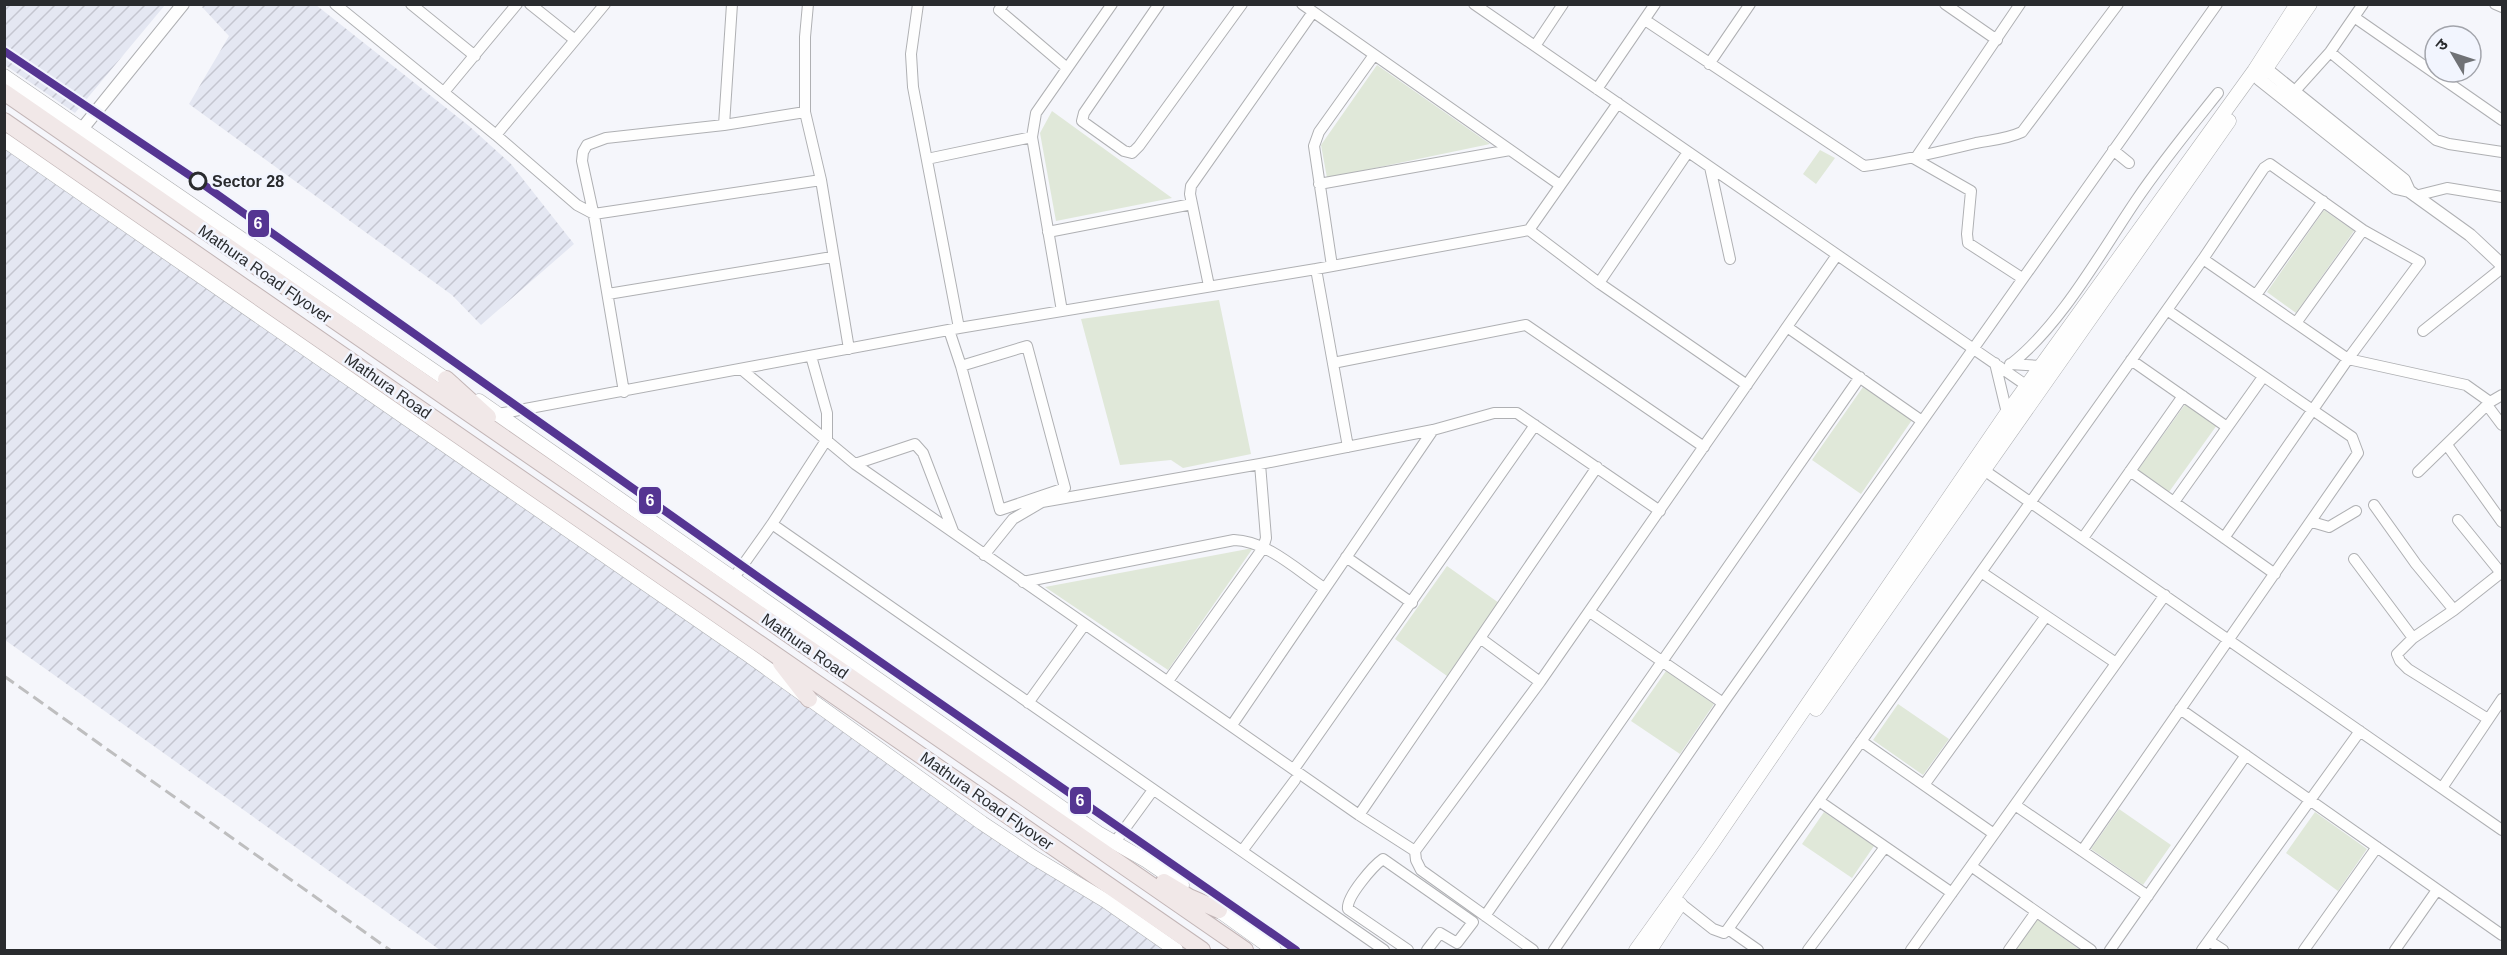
<svg xmlns="http://www.w3.org/2000/svg" width="2507" height="955" font-family="Arial,'Noto Sans Devanagari',sans-serif">
<style>
.industrial{fill:url(#industrial-furrows)}
.green{fill:#e0e8d9}
.lines{fill:none;stroke-linecap:round;stroke-linejoin:round}
.minor-casing{stroke:#afb0b3;stroke-width:12}
.tertiary-casing{stroke:#afb0b3;stroke-width:14}
.secondary-casing{stroke:#afb0b3;stroke-width:15}
.trunk-casing{stroke:#c2b5b6;stroke-width:18}
.minor{stroke:#fefefe;stroke-width:10}
.tertiary{stroke:#fefefe;stroke-width:12}
.secondary{stroke:#fefefe;stroke-width:14}
.trunk{stroke:#f1e8e8;stroke-width:16}
.rail{stroke:#bebebf;stroke-width:3;stroke-dasharray:12 6;stroke-linecap:butt}
.metro-1-casing{stroke:#f2f5fe;stroke-width:12}
.metro-1{stroke:#553592;stroke-width:8}
.stop-dot{fill:#f2f5fe;stroke:#292b2e;stroke-width:3}
.labels{text-anchor:middle;dominant-baseline:central;stroke-width:5;stroke-linejoin:round;paint-order:stroke}
.stop-label{font-size:16px;font-weight:bold;fill:#292b2e;stroke:#f2f5fe;text-anchor:start}
.street-label{font-size:16px;fill:#292b2e;stroke:#f2f5fe}
.line-badge{stroke:#f2f5fe;stroke-width:2}
.badge-label{font-size:16px;text-anchor:middle;font-weight:bold;fill:#fff}
</style>
<defs>
<pattern id="industrial-furrows" width="10" height="10" patternUnits="userSpaceOnUse" patternTransform="scale(1.5)"><rect width="10" height="10" fill="#e4e7f2"/><path d="M-1 1l2-2M0 10L10 0M9 11l2-2" fill="none" stroke="#c4c6d0"/></pattern>
</defs>
<rect width="100%" height="100%" fill="#f5f6fb"/>
<path class="industrial" d="M5,4H165V5L75,113L5,65Z
M204,5H316L469,126L511,164L574,244L481,325L452,295L189,104L229,36L202,7Z
M5,137L1173,950H440L5,640Z"/>
<path class="green" d="M1377,65L1490,144L1327,178L1321,145Z
M1052,111L1172,198L1056,221L1040,133Z
M1820,150L1835,158L1816,184L1803,174Z
M2324,210L2354,231L2296,313L2267,292Z
M1219,300L1251,454L1183,468L1171,460L1120,465L1081,319Z
M1863,387L1912,420L1861,494L1812,460Z
M2186,403L2217,425L2169,492L2138,470Z
M1253,548L1168,670L1045,587Z
M1447,566L1499,603L1447,676L1395,639Z
M1666,671L1714,704L1680,754L1631,721Z
M1898,704L1949,739L1923,775L1873,740Z
M2119,809L2171,845L2143,885L2091,849Z
M1824,812L1874,846L1852,878L1802,844Z
M2315,812L2367,849L2338,891L2286,853Z
M2037,919L2080,950H2015Z"/>
<g class="lines">
<defs>
<path id="minor" d="M335,4L496,135L577,205L594,214L821,180
M411,4L475,56
M530,4L575,40
M808,4L805,37V112L821,180L849,349
M918,4L911,54L913,87L959,328
M1003,4L999,10L1067,68
M1159,4L1084,113L1082,121L1124,151L1132,153L1139,146L1242,4
M1302,4L1560,185
M1474,4L2033,390
M1945,4L1997,40
M2020,4L1915,159L1971,191L1967,234L1968,243L2022,278
M2495,4L2502,7
M2354,17L2502,120
M1645,20L1864,166C1902,161 1939,152 1976,143C1992,140 2007,139 2022,132L2118,4
M1535,46L1563,4
M2330,52L2436,140L2449,144L2502,152
M1709,64L1750,4
M1597,89L1655,4
M444,92L517,4
M2294,92L2330,52L2363,4
M724,125L732,4
M496,135L605,4
M2113,150L2129,163
M927,159L1032,137
M1710,167L1730,259
M1319,184L1510,150
M2415,196L2447,188L2502,197
M1529,230L1599,283L1747,385
M1048,232L1192,204
M2203,259L2348,359L2466,385L2490,402
M1332,266L1314,146L1319,132L1374,55
M1316,269L1348,447
M1599,283L1688,152
M1209,286L1190,194L1191,186L1313,12
M608,294L832,257
M2256,295L2323,201
M1062,311L1032,137L1036,113L1112,4
M2296,323L2363,230
M1787,327L1922,421
M949,330L961,366L1000,510L1065,488L1027,346L961,366
M2423,331L2502,268
M2131,360L2227,427
M1333,363L1526,325L1704,447
M1995,363L2007,413
M2010,364L2041,366
M2011,364C2061,325 2101,252 2137,199C2162,162 2190,128 2218,93
M741,369L855,464L1359,815L1415,851
M624,392L595,221L582,161L583,152L587,145L606,138L724,125L805,112
M2487,405L2502,425
M498,414L959,328L1316,269L1529,230L1618,103
M2447,445L2502,522
M855,464L915,444L923,453L953,531
M1978,466L2502,830
M2130,471L2275,574
M2418,472L2490,402L2502,395
M2174,502L2263,377
M2374,505L2416,564L2454,610
M2458,520L2501,573
M2312,522L2329,527L2356,511
M772,524L1384,950
M2083,538L2183,396
M984,555L1013,519L1042,502L1260,464L1433,430L1494,413H1517L1660,511
M1346,557L1412,603
M2354,559L2413,638
M1981,572L2116,663
M733,579L772,524L827,439V413L811,356
M1023,582L1234,540C1267,541 1297,570 1324,588
M1590,612L1723,703
M1480,638L1540,682
M1168,681L1263,548L1266,538L1260,464
M1028,703L1085,624
M2180,709L2502,935
M2488,719L2408,669L2400,661L2397,654L2413,638L2454,610L2502,572
M1232,725L1433,430
M1861,741L1994,834
M1294,769L1535,425
M1924,785L2046,616
M2442,788L2502,699
M1819,801L1952,893
M2015,805L2148,896
M1359,815L1597,467
M1115,842L1153,790
M1242,851L1295,780
M2082,851L2358,453L2352,437L2167,310
M1971,866L2091,950
M1680,903L1713,929L1724,933L1728,929L2203,259L2264,168L2270,164L2363,230L2420,262L2348,359L2224,538
M1485,916L1860,377
M1728,929L1758,950
M2209,941L2223,950
M1408,950L1348,909C1346,897 1373,866 1383,859L1473,922L1457,943L1440,933L1427,950
M1533,950L1421,870L1416,860L1415,851L1540,682L1837,255
M1554,950L1723,703L2217,4
M1808,950L1885,847
M1911,950L2165,595
M2009,950L2036,912
M2110,950L2246,755
M2202,950L2360,731
M2304,950L2377,847
M2395,950L2437,890"/>
<path id="tertiary" d="M82,129L183,4
M2409,191L2404,180L2266,69H2255L2259,79L2396,188L2409,191L2470,235L2502,265"/>
<path id="secondary" d="M2263,73L2310,4
M4,76L453,384
M4,140L747,654L982,823L1033,857L1106,901L1176,950
M479,401L1098,833L1147,861L1182,885
M1816,709L2229,121
M1210,904L1274,950
M1636,950L1709,848L2007,413L2254,71L2297,4
M1650,950L1680,904"/>
<path id="trunk" d="M4,92L1245,950
M4,121L1202,950
M446,379L488,417
M781,663L809,699
M1164,882L1189,897L1219,910"/>
</defs>
<use href="#minor" class="minor-casing"/>
<use href="#tertiary" class="tertiary-casing"/>
<use href="#secondary" class="secondary-casing"/>
<use href="#trunk" class="trunk-casing"/>
<use href="#minor" class="minor"/>
<use href="#tertiary" class="tertiary"/>
<use href="#secondary" class="secondary"/>
<use href="#trunk" class="trunk"/>
<path class="rail" d="M4,676L390,950"/>
<defs>
<path id="metro-1" d="M4,51L204,185L771,586L1296,950"/>
</defs>
<use href="#metro-1" class="metro-1-casing"/>
<use href="#metro-1" class="metro-1"/>
</g>
<circle class="stop-dot" cx="198" cy="181" r="8"/>
<g class="labels">
<g class="stop-label">
<text x="212" y="181">Sector 28</text>
</g>
<g class="street-label">
<text transform="translate(265 274) rotate(35)">Mathura Road Flyover</text>
<text transform="translate(388 386) rotate(35)">Mathura Road</text>
<text transform="translate(805 646) rotate(35)">Mathura Road</text>
<text transform="translate(987 801) rotate(35)">Mathura Road Flyover</text>
</g>
</g>
<g class="line-badge">
<rect x="247" y="209" width="23" height="29" rx="6" fill="#553592"/>
<rect x="638" y="486" width="24" height="29" rx="6" fill="#553592"/>
<rect x="1069" y="786" width="23" height="29" rx="6" fill="#553592"/>
</g>
<g class="badge-label">
<text x="258" y="229">6</text>
<text x="650" y="506">6</text>
<text x="1080" y="806">6</text>
</g>
<rect width="2507" height="955" fill="none" stroke="#292b2e" stroke-width="12"/>
<g transform="translate(2453 54) rotate(309)"><circle r="28" fill="#f2f5fe" stroke="#a2a4ab" stroke-width="1.5"/>
<path d="M0-4.5L10 22L0 15L-10 22Z" fill="#707276"/>
<text y="-9" font-size="16" font-weight="bold" text-anchor="middle" fill="#292b2e">उ</text>
</g>
</svg>
